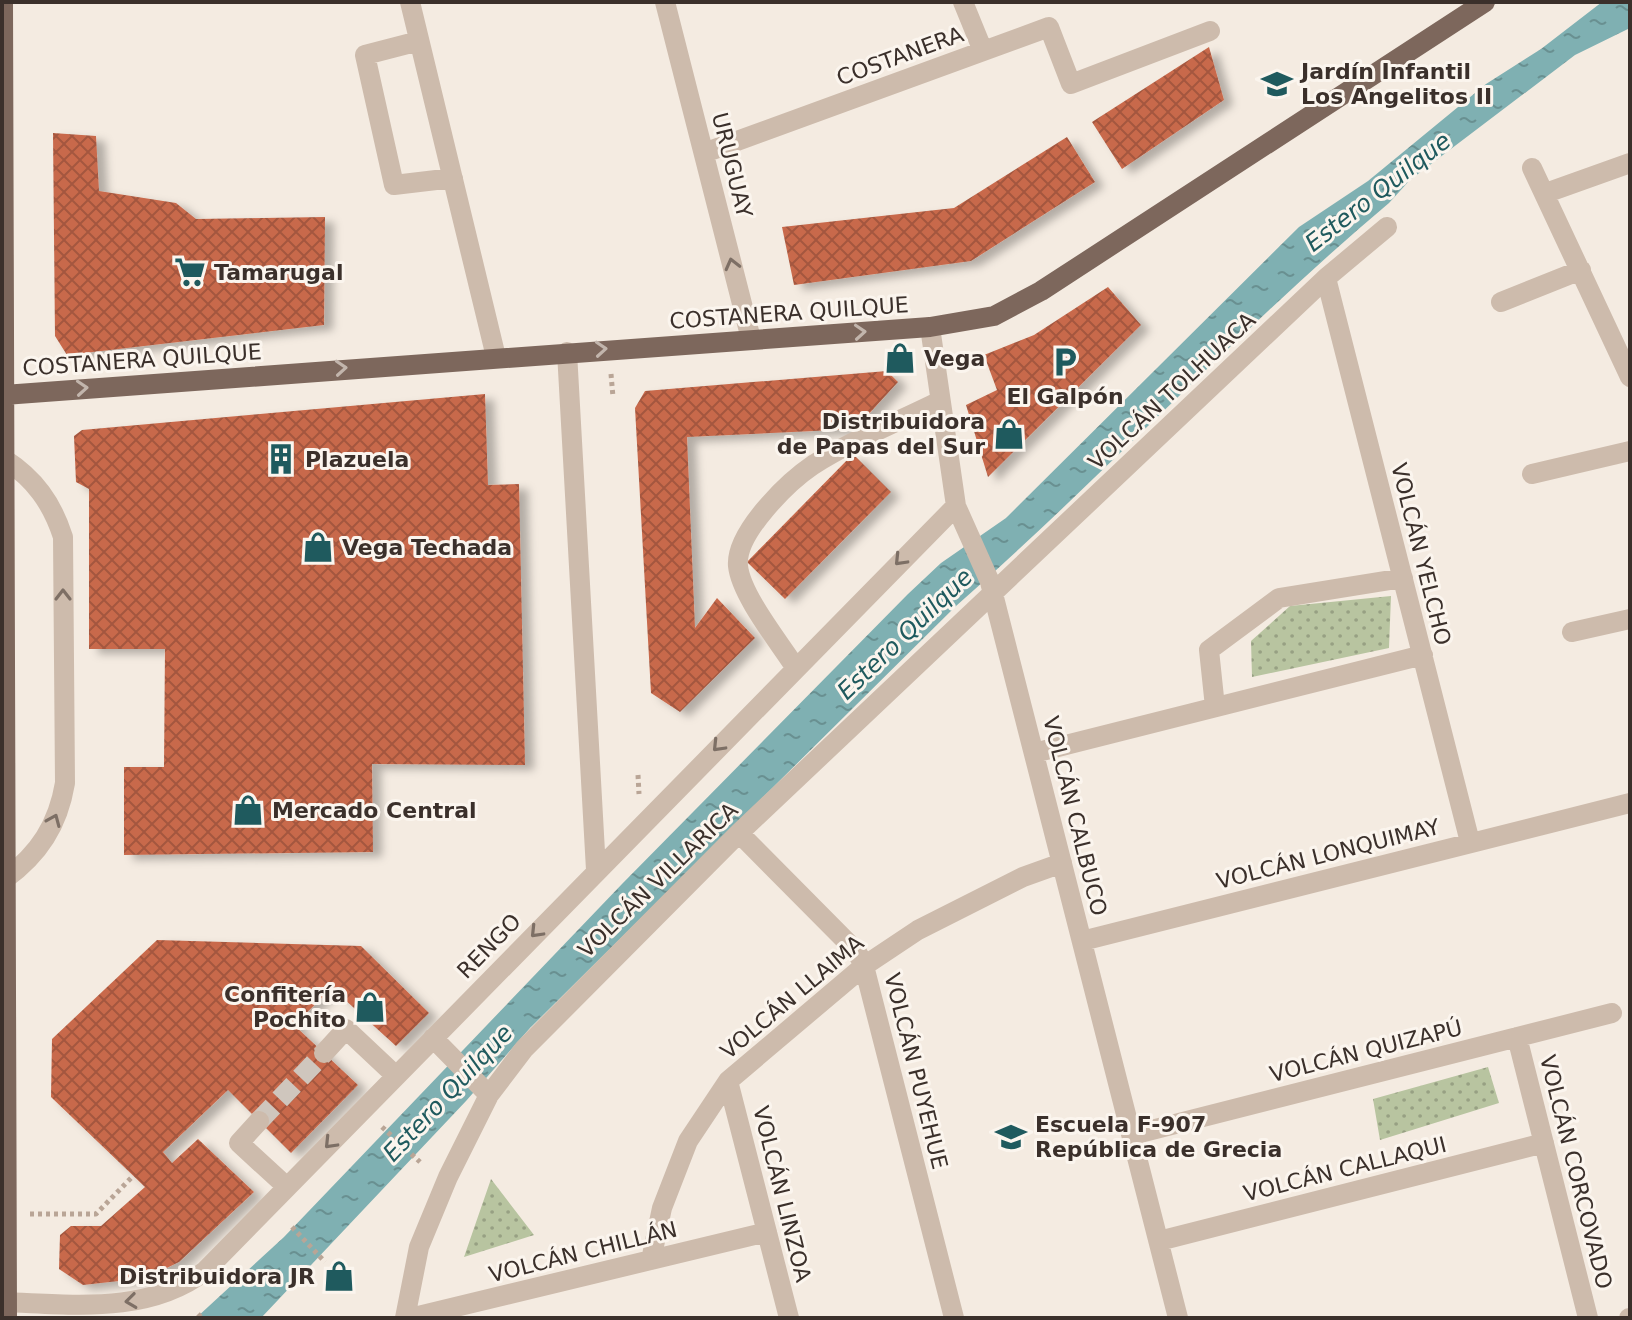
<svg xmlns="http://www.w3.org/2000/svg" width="1632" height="1320" font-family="'DejaVu Sans',sans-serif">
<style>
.grass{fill:url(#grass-dots)}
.water{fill:url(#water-ripples)}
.building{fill:url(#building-cross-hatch);filter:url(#shadow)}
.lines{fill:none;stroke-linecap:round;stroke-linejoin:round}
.minor-tunnel{stroke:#cfc6bd;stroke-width:20;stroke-dasharray:20 10;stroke-linecap:butt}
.path{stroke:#b9a596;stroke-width:5;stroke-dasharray:4 4;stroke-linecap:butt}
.minor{stroke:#cdbbac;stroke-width:20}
.major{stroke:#7d675c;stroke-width:20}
.oneway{stroke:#7d6f65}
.oneway2{stroke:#c2b5ac}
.labels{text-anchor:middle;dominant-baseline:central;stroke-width:6;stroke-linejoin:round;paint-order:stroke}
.street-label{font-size:22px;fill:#3b302b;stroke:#fbf5ee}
.poi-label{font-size:22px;font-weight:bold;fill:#3b302b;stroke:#fbf5ee;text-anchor:start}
.water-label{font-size:24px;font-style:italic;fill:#1f5a5e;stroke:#fbf5ee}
</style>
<defs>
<pattern id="grass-dots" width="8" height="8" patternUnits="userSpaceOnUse" patternTransform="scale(2)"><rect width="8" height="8" fill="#b8c4a0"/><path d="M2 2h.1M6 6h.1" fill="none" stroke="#97a083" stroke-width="1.8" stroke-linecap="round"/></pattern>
<pattern id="water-ripples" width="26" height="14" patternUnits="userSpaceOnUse" patternTransform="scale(2)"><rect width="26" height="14" fill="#7fb0b2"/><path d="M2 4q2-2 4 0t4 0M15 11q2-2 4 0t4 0" fill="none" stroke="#699091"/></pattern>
<pattern id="building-cross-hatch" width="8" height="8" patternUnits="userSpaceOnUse" patternTransform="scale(2)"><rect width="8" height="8" fill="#c8694b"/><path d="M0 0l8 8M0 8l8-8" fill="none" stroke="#a4573f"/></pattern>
<filter id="shadow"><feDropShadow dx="9" dy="5" stdDeviation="4" flood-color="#0004"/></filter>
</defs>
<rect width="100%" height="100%" fill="#f4ebe1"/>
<path class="grass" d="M1391,596L1389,648L1252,677L1251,641L1290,606Z
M1488,1067L1499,1103L1380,1140L1373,1099Z
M491,1179L534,1235L464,1257Z"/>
<path class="water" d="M1602,2H1630V28L1575,55L1410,180L1389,203C1238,330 1104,476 956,606L530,1028L466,1101L261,1318H196L284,1237L622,884L908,594L941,563L1006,518L1299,227L1368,181L1486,84L1541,49Z"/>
<path class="building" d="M1209,47L1224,100L1122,169L1092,122Z
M53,133L96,136L99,191L176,203L196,219L325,217L324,325L67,355L55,336Z
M1067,137L1095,182L971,261L794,285L782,227L954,208Z
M1108,287L1141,325L988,477L966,405L997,390L984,355L1034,335Z
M887,371L898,382L855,429L687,437L695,628L717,598L755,638L680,712L651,693L635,408L645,391Z
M485,394L488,485L519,484L525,765L372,764L373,852L124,855V767H164L165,649H89V489L76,482L74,436L82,430Z
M853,454L891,492L785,599L747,562Z
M157,940L361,946L429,1013L396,1046L332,988L294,1025L358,1085L291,1153L228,1090L163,1152L172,1163L198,1139L254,1192L179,1262L146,1278L83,1285L59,1269L60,1235L71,1226H101L145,1187L51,1097L52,1039Z"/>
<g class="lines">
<path class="minor-tunnel" d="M259,1121L324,1053"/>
<path class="path" d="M611,374L613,397
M638,775L639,794
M382,1127L420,1162
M30,1214H96L133,1176
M292,1227L325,1262
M198,1314L202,1318"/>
<path class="minor" d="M410,2L496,357
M665,2L751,339
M963,2L983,51
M419,41L365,55L394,185L453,178
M704,153L1049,27L1071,84L1210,31
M1532,168L1630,377
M1546,193L1630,163
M1326,278L1470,842
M1501,302L1581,270
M930,327L956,506L990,582L1178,1318
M567,352L596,870
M4,459C35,479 52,503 63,537L65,783C58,825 39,854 5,879
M1532,474L1630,451
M1572,632L1630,619
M795,667C779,642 741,595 738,566C735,533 788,482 813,465C852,440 898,422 940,401
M1215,707L1209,650L1279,598L1403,578
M1034,753L1423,655
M739,833L857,952L864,966L954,1318
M1082,941L1630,803
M1517,1037L1588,1318
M433,1038L489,1095
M324,1053L346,1029L396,1076
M728,1081L789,1318
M259,1121L239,1143L287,1187
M1132,1135L1612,1013
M1159,1241L1544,1143
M651,1260L662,1208L688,1141L728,1081L864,966L918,930L1023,877L1062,863
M2,1302C71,1304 147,1315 205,1271L956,506
M405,1318L419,1247L448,1177L489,1095L524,1049L739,833L1326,278L1387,227
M410,1318L767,1232
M1629,1318H1630"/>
<path class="major" d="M3,2L7,1318
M4,395L930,327L994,316L1041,291L1485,2"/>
</g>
<defs><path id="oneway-chevron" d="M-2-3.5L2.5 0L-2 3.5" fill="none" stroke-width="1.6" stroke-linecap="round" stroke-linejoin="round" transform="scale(2)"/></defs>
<g class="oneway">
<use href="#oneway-chevron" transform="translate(732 264) rotate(-104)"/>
<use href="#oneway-chevron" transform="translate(900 560) rotate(134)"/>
<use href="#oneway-chevron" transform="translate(63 595) rotate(-90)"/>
<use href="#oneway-chevron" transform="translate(718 746) rotate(134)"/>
<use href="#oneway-chevron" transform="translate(54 820) rotate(-67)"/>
<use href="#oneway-chevron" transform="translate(536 932) rotate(134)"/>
<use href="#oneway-chevron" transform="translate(330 1143) rotate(134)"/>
<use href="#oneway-chevron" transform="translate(131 1301) rotate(173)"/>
</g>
<g class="oneway2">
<use href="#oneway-chevron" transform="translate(860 332) rotate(-4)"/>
<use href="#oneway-chevron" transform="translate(601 349) rotate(-4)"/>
<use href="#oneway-chevron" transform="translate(341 368) rotate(-4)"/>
<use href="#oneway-chevron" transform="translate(82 388) rotate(-4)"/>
</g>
<defs>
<symbol id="school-bare" viewBox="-9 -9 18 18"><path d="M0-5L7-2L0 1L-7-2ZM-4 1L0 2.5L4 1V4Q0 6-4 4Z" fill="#1f5a5e" stroke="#fbf5ee" stroke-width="2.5" paint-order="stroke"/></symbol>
<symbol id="supermarket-bare" viewBox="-9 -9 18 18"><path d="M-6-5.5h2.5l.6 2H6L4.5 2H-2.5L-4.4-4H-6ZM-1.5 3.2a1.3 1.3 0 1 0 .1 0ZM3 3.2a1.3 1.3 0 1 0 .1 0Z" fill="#1f5a5e" stroke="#fbf5ee" stroke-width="2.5" paint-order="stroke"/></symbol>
<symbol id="shop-bare" viewBox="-9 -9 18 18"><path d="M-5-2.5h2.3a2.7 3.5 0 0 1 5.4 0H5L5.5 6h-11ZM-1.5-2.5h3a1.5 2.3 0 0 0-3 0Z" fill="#1f5a5e" stroke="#fbf5ee" stroke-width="2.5" paint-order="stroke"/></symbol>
<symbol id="parking-bare" viewBox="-9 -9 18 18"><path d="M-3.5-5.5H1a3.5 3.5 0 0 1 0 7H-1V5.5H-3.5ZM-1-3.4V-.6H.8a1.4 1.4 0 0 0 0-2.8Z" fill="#1f5a5e" stroke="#fbf5ee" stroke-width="2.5" paint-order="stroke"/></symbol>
<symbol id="building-bare" viewBox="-9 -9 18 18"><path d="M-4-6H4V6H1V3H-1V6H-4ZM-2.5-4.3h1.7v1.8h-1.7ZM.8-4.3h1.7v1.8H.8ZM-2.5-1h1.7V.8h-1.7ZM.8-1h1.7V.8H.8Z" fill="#1f5a5e" stroke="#fbf5ee" stroke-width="2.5" paint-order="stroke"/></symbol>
</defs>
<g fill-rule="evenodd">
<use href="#school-bare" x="1255" y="62" width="44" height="44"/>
<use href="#supermarket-bare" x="168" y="250" width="44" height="44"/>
<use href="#shop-bare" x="878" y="336" width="44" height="44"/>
<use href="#parking-bare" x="1043" y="340" width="44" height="44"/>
<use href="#shop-bare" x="987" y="412" width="44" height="44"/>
<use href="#building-bare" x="259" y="437" width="44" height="44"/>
<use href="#shop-bare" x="296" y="525" width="44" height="44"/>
<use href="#shop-bare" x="226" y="788" width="44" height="44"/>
<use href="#shop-bare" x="348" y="985" width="44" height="44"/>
<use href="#school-bare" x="989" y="1115" width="44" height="44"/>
<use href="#shop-bare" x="317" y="1254" width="44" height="44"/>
</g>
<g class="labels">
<g class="street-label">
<text transform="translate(900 56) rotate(-20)">COSTANERA</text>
<text transform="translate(732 165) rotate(76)">URUGUAY</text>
<text transform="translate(789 313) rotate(-4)">COSTANERA QUILQUE</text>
<text transform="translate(142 360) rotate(-4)">COSTANERA QUILQUE</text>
<text transform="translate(1172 391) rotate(-43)">VOLCÁN TOLHUACA</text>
<text transform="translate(1421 554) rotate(76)">VOLCÁN YELCHO</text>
<text transform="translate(1075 816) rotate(76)">VOLCÁN CALBUCO</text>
<text transform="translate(1328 854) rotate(-14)">VOLCÁN LONQUIMAY</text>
<text transform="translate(658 880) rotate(-44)">VOLCÁN VILLARICA</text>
<text transform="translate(489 946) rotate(-46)">RENGO</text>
<text transform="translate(792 997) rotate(-40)">VOLCÁN LLAIMA</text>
<text transform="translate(1366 1051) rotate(-14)">VOLCÁN QUIZAPÚ</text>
<text transform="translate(916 1071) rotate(76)">VOLCÁN PUYEHUE</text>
<text transform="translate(1345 1169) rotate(-14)">VOLCÁN CALLAQUI</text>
<text transform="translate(1576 1172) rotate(76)">VOLCÁN CORCOVADO</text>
<text transform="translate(782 1194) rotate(76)">VOLCÁN LINZOA</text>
<text transform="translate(583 1252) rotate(-14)">VOLCÁN CHILLÁN</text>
</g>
<g class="poi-label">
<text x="1301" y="71">Jardín Infantil<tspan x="1301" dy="25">Los Angelitos II</tspan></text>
<text x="214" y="272">Tamarugal</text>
<text x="924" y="358">Vega</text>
<text x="1065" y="396" text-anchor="middle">El Galpón</text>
<text x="985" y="421" text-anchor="end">Distribuidora<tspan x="985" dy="25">de Papas del Sur</tspan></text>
<text x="305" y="459">Plazuela</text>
<text x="342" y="547">Vega Techada</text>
<text x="272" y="810">Mercado Central</text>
<text x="346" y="994" text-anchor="end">Confitería<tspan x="346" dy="25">Pochito</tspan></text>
<text x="1035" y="1124">Escuela F-907<tspan x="1035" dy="25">República de Grecia</tspan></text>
<text x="315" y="1276" text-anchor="end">Distribuidora JR</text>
</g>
<g class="water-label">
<text transform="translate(1378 192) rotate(-38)">Estero Quilque</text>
<text transform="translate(905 634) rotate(-44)">Estero Quilque</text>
<text transform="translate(448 1093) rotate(-47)">Estero Quilque</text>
</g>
</g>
<rect width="1632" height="1320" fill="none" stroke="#3b302b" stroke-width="8"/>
</svg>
